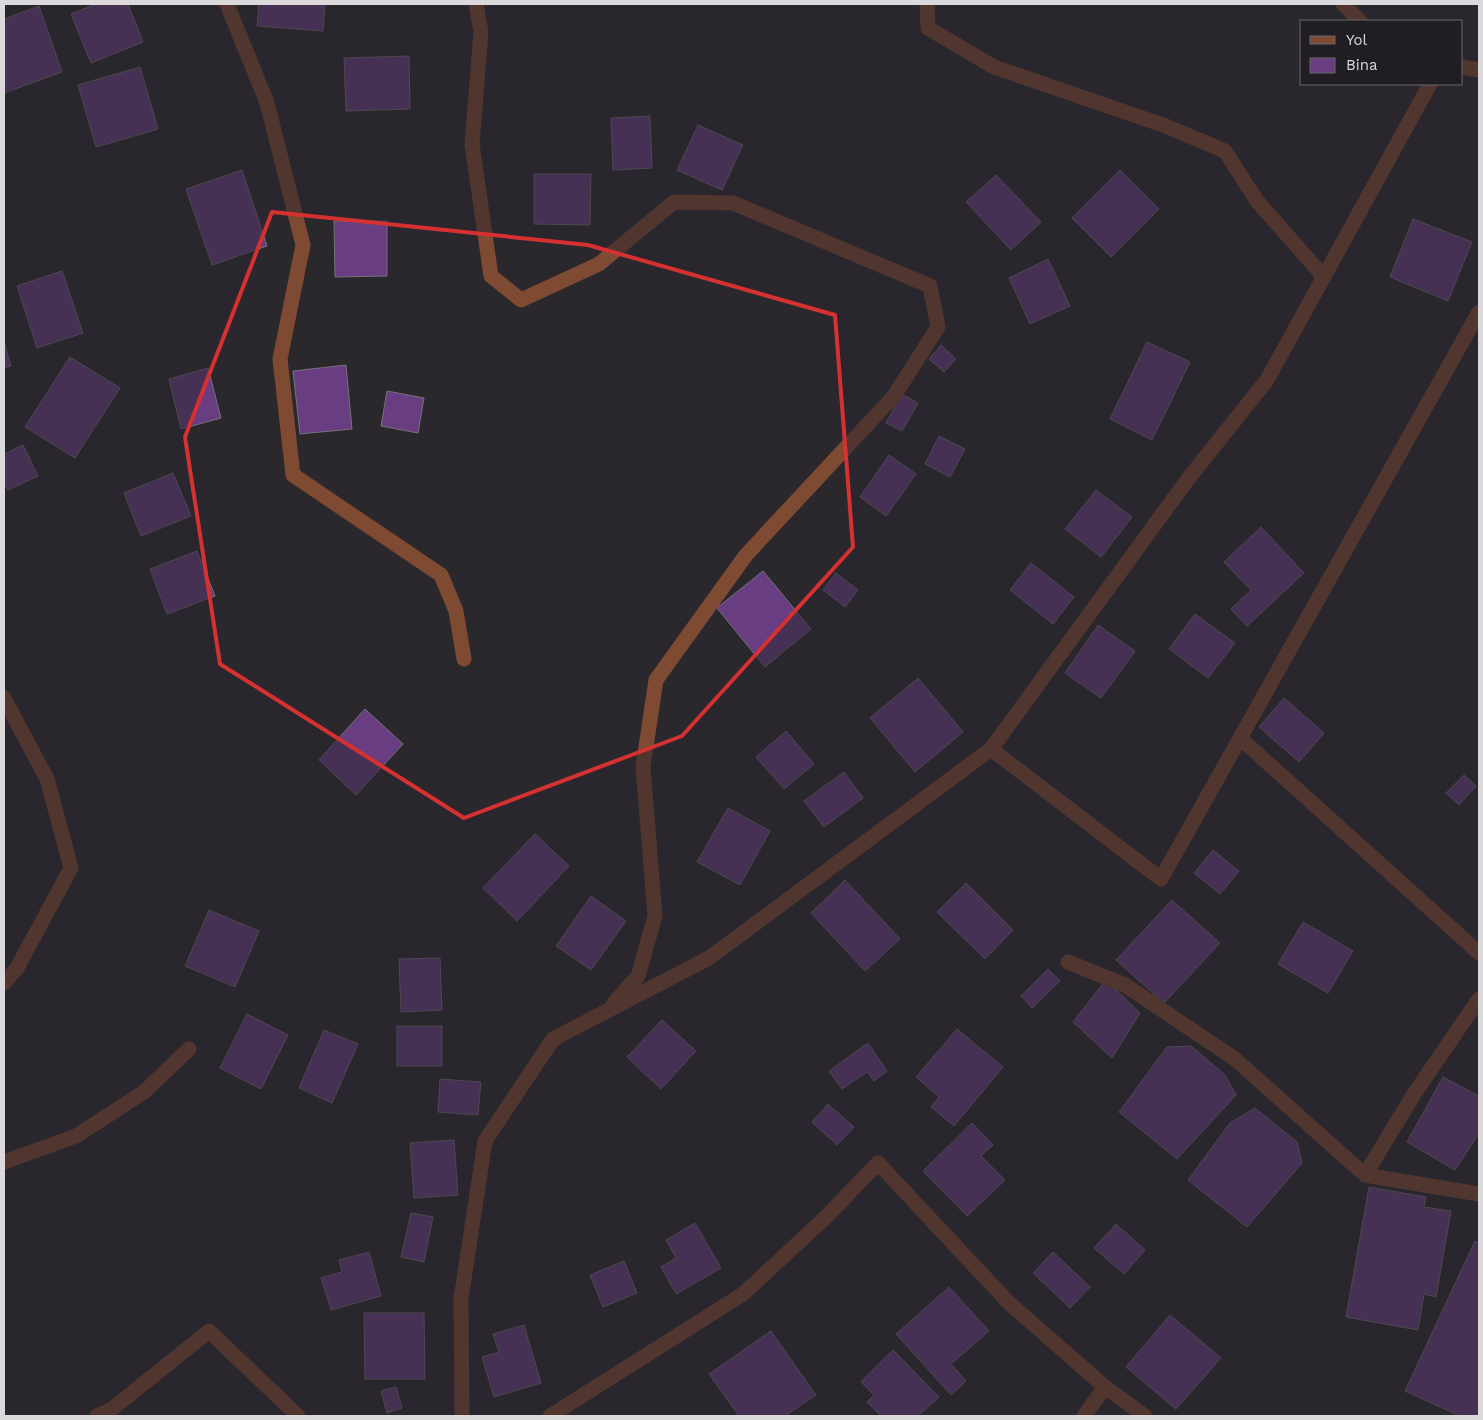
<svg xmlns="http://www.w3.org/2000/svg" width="1483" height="1420" font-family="'Work Sans',sans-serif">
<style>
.building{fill:#683d81;stroke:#777379}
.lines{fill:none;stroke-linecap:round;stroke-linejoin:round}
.street{stroke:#7e4a32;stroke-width:15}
.marked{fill:none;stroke:#d63131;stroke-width:4;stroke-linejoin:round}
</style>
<rect width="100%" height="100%" fill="#2a272d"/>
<path class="building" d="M96,4H128L143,42L91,63L71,14Z
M259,4H325L323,31L257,26Z
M39,6L62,72L4,93V19Z
M409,56L410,109L346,111L344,58Z
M140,67L158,129L96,147L78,85Z
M650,116L652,168L613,170L611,118Z
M698,125L743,145L722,190L677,170Z
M242,170L267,246L212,265L186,189Z
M1120,170L1159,209L1111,257L1072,218Z
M534,174H591L590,225L534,224Z
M996,175L1041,222L1011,250L966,202Z
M1413,219L1472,242L1448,301L1390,277Z
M334,221H387V276L335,277Z
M1048,259L1070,306L1030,324L1009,278Z
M62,271L83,333L37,348L17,286Z
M4,342L11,366L4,368Z
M1147,342L1190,362L1152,440L1110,419Z
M941,345L956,359L944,372L929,359Z
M70,357L120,388L75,458L25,427Z
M346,365L352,429L300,434L293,371Z
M208,368L221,418L181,429L169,379Z
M387,391L424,398L418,433L381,426Z
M902,394L918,403L902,431L886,423Z
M939,436L965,449L950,477L925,464Z
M23,445L38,476L8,490L4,481V454Z
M889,455L916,474L886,516L860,497Z
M173,473L191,516L141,536L124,493Z
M1096,490L1132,517L1101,557L1065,529Z
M1261,527L1304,573L1247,626L1231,609L1251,590L1224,562Z
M197,551L215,596L167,614L150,569Z
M1031,563L1074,597L1053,624L1010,590Z
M763,571L811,629L765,667L717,608Z
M836,573L858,590L845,607L823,590Z
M1195,614L1235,643L1208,678L1169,649Z
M1098,625L1135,651L1101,698L1065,673Z
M918,678L963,732L915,772L870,718Z
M1284,698L1324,733L1299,762L1259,727Z
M365,709L403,744L356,795L319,760Z
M786,731L814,764L784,789L756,757Z
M844,772L863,798L824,827L804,801Z
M1464,775L1476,786L1459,805L1446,793Z
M728,808L770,831L740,885L697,862Z
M535,834L569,866L517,921L483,888Z
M1213,850L1239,871L1220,894L1194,873Z
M845,880L900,939L865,971L811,913Z
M966,883L1013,930L985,959L937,912Z
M591,896L626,921L591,970L556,946Z
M1172,900L1220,943L1164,1003L1116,960Z
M209,910L259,931L235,987L185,966Z
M1303,922L1353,951L1328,993L1278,964Z
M440,958L442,1010L401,1012L399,959Z
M1048,969L1060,981L1032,1008L1021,996Z
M1106,980L1140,1013L1112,1058L1073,1022Z
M247,1014L288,1035L261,1089L220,1068Z
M662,1020L696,1051L661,1089L627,1057Z
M397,1026H442V1066H397Z
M957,1029L1003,1067L954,1126L931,1107L939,1097L916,1077Z
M324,1030L358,1044L332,1103L299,1088Z
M868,1043L887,1071L874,1081L867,1072L842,1089L829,1071Z
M1191,1046L1225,1075L1236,1095L1177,1159L1119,1112L1167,1047Z
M1443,1077L1479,1096V1133L1455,1170L1407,1142Z
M440,1079L481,1082L478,1115L438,1112Z
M828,1104L854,1127L837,1145L812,1122Z
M1255,1108L1297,1142L1302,1163L1247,1227L1188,1180L1230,1123Z
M972,1123L993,1145L981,1156L1005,1180L967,1216L923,1171Z
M454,1140L458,1195L414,1198L410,1143Z
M1369,1187L1426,1197L1424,1207L1451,1211L1436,1297L1424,1294L1418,1330L1346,1317Z
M411,1213L433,1217L424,1262L401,1257Z
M695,1223L721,1268L676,1294L661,1267L676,1258L666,1240Z
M1116,1224L1145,1250L1124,1274L1094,1248Z
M1475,1241L1479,1243V1416H1460L1405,1391Z
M369,1252L381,1296L331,1310L321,1278L342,1272L339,1260Z
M1053,1252L1090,1287L1070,1308L1033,1273Z
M624,1261L637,1293L603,1307L590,1275Z
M949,1287L989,1331L951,1364L966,1381L951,1395L896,1334Z
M364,1313H424L425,1379H365Z
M1170,1315L1221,1358L1176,1409L1126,1367Z
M524,1325L541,1383L494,1397L482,1357L499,1352L493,1334Z
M771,1331L816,1395L785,1416H739L709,1374Z
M893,1350L939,1397L918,1416H881L867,1402L874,1395L861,1382Z
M396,1387L402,1408L387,1413L381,1391Z"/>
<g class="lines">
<path class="street" d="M227,4L267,103L303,245L280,359L293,475L441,575L456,611L464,659
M476,4L481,32L472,144L491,276L521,300L599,264L674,202L733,203L930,286L938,327L894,396L746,555L656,680L643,767L655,916L638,976L613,1004
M927,4L928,28L994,67L1163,125L1225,151L1257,201L1324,277
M1343,4L1360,21
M1462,67L1479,70
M4,698L47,779L71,868L17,968L4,983
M1240,738L1479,953
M991,749L1161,879L1479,312
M1068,962L1125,985L1235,1059L1365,1175L1479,1194
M4,1162L76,1136L144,1092L189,1049
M1365,1175L1414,1094L1479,999
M97,1416L112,1409L209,1331L298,1416
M462,1416L461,1299L485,1141L553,1039L709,958L991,749L1188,479L1267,380L1430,84
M550,1416L743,1294L826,1217L878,1163L1009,1303L1105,1387L1145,1416
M1084,1416L1105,1387"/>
</g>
<path d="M0 0H1483V1420H0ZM272,212L588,245L835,315L853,547L682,736L464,818L220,664L185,437Z" fill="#2a272d" fill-opacity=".55" fill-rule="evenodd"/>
<path class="marked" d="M272,212L588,245L835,315L853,547L682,736L464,818L220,664L185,437Z"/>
<rect width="1483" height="1420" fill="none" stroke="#dbd9dc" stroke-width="10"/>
<rect x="1300" y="20" width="162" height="65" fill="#211e23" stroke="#6b696d"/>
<rect x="1310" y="36" width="25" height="8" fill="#7e4a32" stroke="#6b696d"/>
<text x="1346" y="45" font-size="15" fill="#dbd9dc">Yol</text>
<rect x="1310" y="58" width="25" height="15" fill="#683d81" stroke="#6b696d"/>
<text x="1346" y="70" font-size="15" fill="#dbd9dc">Bina</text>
</svg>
